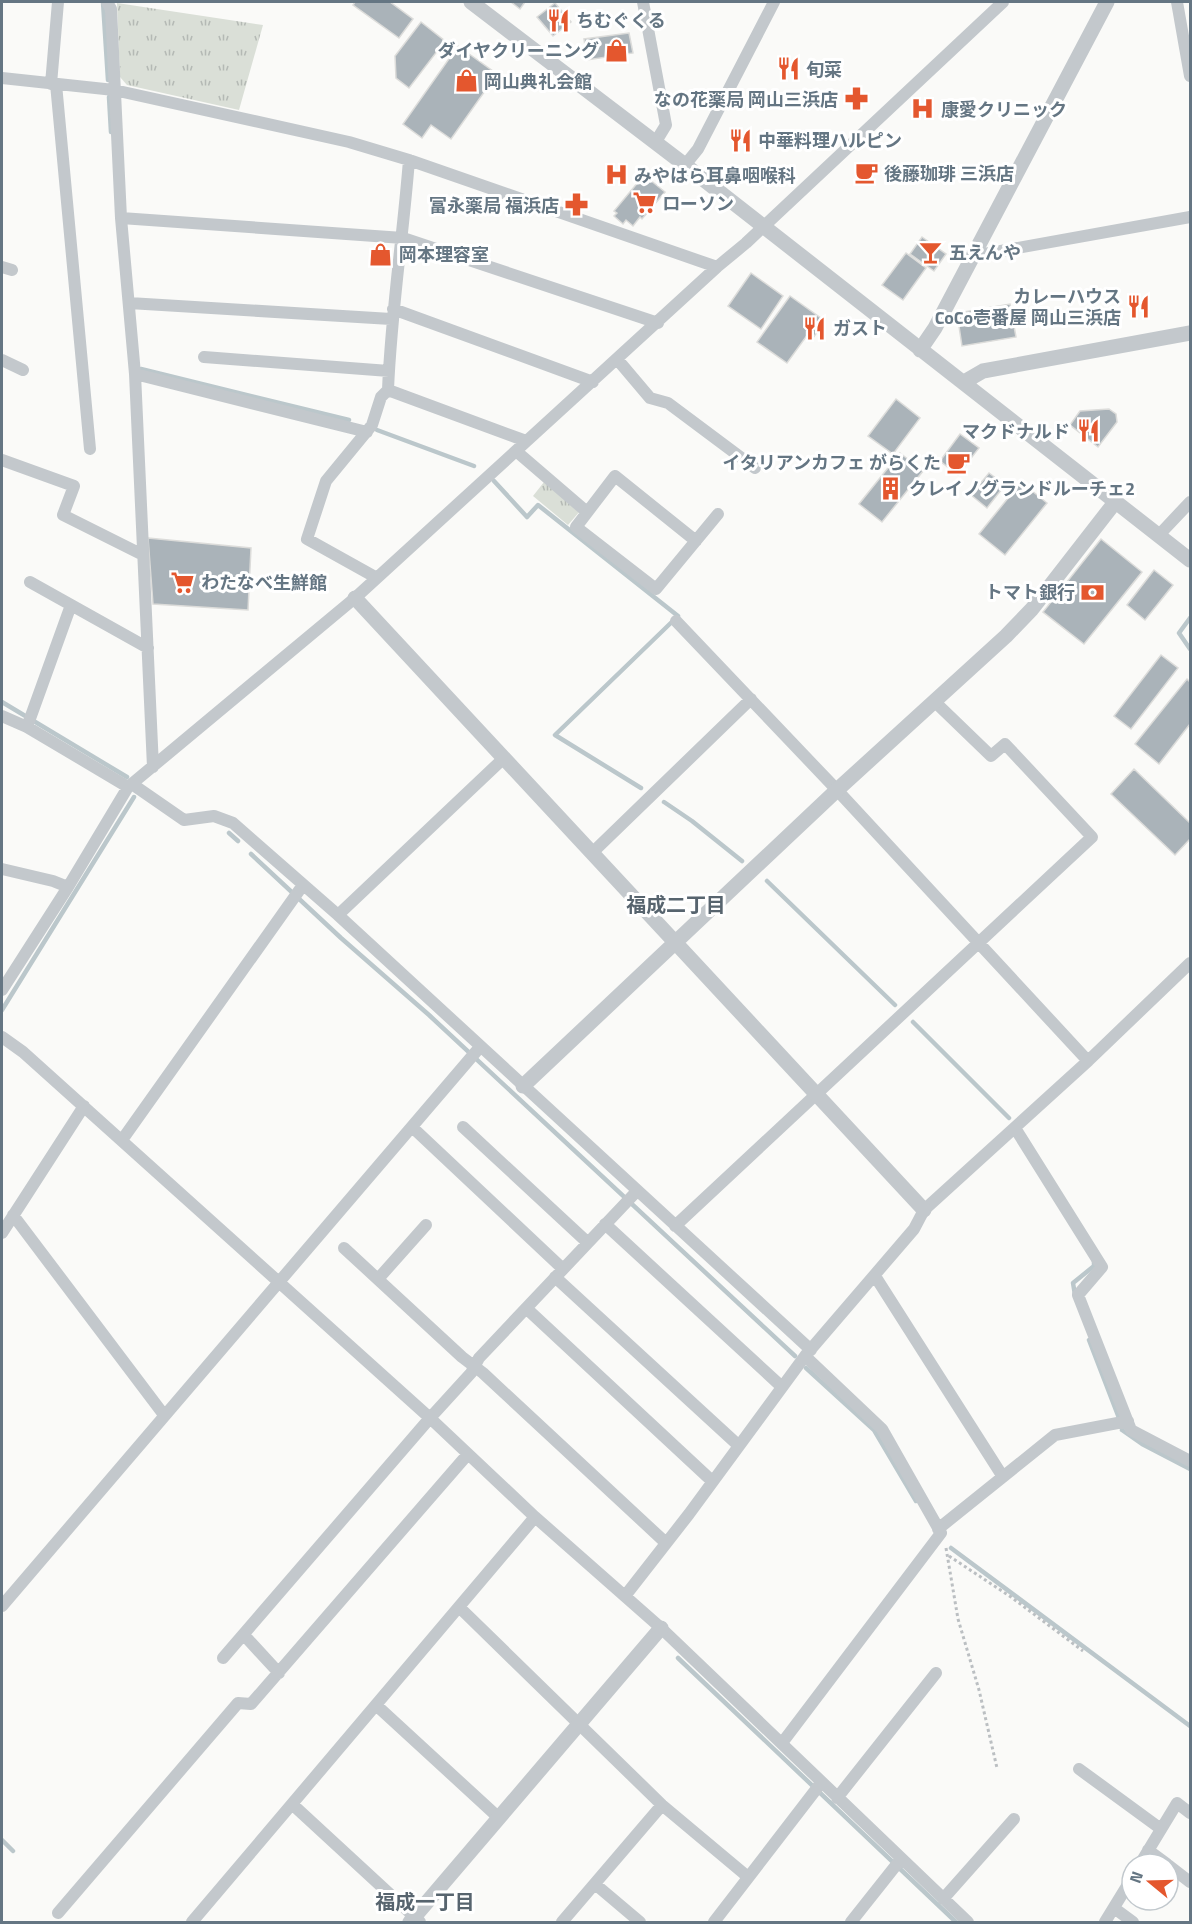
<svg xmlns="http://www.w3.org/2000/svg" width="1192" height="1924" font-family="'Titillium Web','Noto Sans JP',sans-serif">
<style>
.park{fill:url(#park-tufts)}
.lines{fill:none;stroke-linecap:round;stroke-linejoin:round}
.stream{stroke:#bbc7cb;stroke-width:4.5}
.building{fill:#aab3b9;stroke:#dcdcda;stroke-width:1.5}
.path{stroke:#bbbfc2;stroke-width:3;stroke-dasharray:3 3;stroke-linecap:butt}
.minor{stroke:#c3c8cc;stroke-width:12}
.tertiary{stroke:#c3c8cc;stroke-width:15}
.labels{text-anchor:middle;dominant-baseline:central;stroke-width:6;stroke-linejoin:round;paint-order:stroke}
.poi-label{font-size:18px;font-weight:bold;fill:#657683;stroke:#fff;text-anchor:start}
.neighbourhood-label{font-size:20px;font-weight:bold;fill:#57646e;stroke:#fff}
</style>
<defs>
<pattern id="park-tufts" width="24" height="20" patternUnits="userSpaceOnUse" patternTransform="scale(1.5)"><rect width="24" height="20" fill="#dadfd7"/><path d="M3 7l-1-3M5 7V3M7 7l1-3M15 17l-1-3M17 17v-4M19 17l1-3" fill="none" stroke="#b4b9b4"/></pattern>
</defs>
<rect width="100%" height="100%" fill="#fafaf8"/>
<path class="park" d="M117,3L263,25L239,110L127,85L120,77Z
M544,482L580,511L568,525L533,496Z"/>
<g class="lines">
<path class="stream" d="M103,2L108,80
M109,97L111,132
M141,369L349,420
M377,430L474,466
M494,481L527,517L538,505L678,616L555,735L641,788
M1190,618L1179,633L1190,649
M2,702L127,777
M664,802L692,821L742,861
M229,833L238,841
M251,854L341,938L429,1015L795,1356
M767,881L895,1005
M2,1010L134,797
M913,1022L1009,1118
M1075,1295L1073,1283L1094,1266V1260
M1089,1340L1119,1418
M806,1368L874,1430L916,1501
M1122,1430L1142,1444L1190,1469
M951,1548L1190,1726
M678,1658L956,1922
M2,1840L13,1851"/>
</g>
<path class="building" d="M355,2H390L413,19L399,38L353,5Z
M511,2H525L520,9Z
M555,3L571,22L553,36L537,17Z
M421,22L445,41L409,88L396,78L395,56Z
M629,33L633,53L587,60L584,39Z
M458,46L497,74L451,139L431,125L422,138L403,124Z
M644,175L665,192L642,219L640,217L633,226L626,220L623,224L614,216L617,213L614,211Z
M922,237L946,254L934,271L910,254Z
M906,253L926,268L903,300L882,285Z
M751,273L783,296L761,329L728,306Z
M790,296L825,321L813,338L808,334L787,363L757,342Z
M1010,304L1016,337L962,346L957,313Z
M896,399L920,418L893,454L868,436Z
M1109,409L1116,414L1117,422L1098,447L1070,425L1080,411Z
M960,434L979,448L958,475L940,461Z
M900,453L923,471L882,522L859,504Z
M989,473L1005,485L987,508L971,495Z
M1021,482L1047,503L1005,555L979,534Z
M148,538L251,548L248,610L153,604Z
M1101,539L1142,572L1084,644L1043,612Z
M1154,570L1173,585L1145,620L1127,605Z
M1161,655L1178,668L1131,729L1114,716Z
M1187,679L1190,682V724L1159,764L1135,744Z
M1134,769L1190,823V839L1175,855L1111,794Z"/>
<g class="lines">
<path class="path" d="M946,1548L958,1619L979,1690L997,1768
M949,1556L1011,1597L1083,1651"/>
<path class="minor" d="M107,2L111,9L121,218L135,374L153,767
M643,2L666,125L655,143
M1177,2L1190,76
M2,78L114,90L349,142L409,160L717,267
M51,84L58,2
M56,84L90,449
M409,160C403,237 391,313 388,390L526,441
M685,165L698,149L774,2
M121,218L403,238L658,323
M973,256L1190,217
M2,267L12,270
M129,303L391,319
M393,309L593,382
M204,357L389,371
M617,359L650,398L668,403L755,468
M2,360L23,370
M135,374L367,432
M516,451L587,512
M2,460L74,486L63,515L143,555
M1159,535L1190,502
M696,541L615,476L576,527L656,589L718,514
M377,578L307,539L326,481L372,425L381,397L388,390
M30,582L148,648
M676,621L837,790L1088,1061
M2,716L27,727L128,787
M27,727L71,605
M132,784L184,820L214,816L233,823L338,915L811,1350
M592,853L751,699
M2,869L53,881L68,887
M338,915L504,758
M2,990L68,887L128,787L355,598L717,267L746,243L1003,2
M2,1037L23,1052L430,1418L535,1517L661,1628L968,1922
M412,1127L562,1268
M463,1127L587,1242
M1015,1128L1102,1267L1078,1295L1131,1430L1190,1461
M122,1140L303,885
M13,1215L164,1415
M605,1224L782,1387
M675,1226L1092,837L1005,744L991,756L934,701
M2,1233L84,1106
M344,1248L462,1357L483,1373L666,1543
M875,1276L1003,1477
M555,1277L738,1445
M378,1279L426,1225
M526,1308L712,1481
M938,1529L1055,1435L1128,1421
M625,1596L689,1514L805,1356L914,1229L924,1210L1088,1061L1190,963
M2,1606L480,1047
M459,1607L662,1805L748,1877
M244,1635L279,1673
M223,1658L430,1418L471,1373L479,1358L637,1191
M376,1705L499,1818
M782,1743L941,1533L882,1429L805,1356
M1079,1769L1161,1829
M837,1798L936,1673
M292,1804L420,1922
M1148,1850L1167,1864
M1140,1864L1177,1803L1190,1813
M1168,1865L1190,1882
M595,1884L640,1922
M943,1899L1014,1819
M1114,1908L1133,1922
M58,1913L238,1703L251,1704L468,1454
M192,1922L535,1517
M562,1922L662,1805
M714,1922L821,1783
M851,1922L901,1859
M1105,1922L1132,1878"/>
<path class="tertiary" d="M471,2L685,165L1190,560
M920,350L935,328L1107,2
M964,382L983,371L1190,333
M355,598L924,1210
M523,1086L837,790L1006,636L1032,609L1116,501
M410,1922L661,1628"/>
</g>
<defs>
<symbol id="restaurant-bare" viewBox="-9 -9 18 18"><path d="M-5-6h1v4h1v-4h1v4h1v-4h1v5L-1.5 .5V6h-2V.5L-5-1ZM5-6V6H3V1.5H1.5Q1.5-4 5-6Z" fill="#e4572e" stroke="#fff" stroke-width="2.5" paint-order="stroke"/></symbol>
<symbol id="shop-bare" viewBox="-9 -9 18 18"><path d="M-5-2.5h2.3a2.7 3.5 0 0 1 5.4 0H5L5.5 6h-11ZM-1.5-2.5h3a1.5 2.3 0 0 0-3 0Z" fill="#e4572e" stroke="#fff" stroke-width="2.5" paint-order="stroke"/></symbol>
<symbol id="pharmacy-bare" viewBox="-9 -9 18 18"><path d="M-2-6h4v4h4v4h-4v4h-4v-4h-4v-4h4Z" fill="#e4572e" stroke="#fff" stroke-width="2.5" paint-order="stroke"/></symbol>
<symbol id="hospital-bare" viewBox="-9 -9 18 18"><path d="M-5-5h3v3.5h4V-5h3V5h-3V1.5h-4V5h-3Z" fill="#e4572e" stroke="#fff" stroke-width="2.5" paint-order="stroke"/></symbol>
<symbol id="cafe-bare" viewBox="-9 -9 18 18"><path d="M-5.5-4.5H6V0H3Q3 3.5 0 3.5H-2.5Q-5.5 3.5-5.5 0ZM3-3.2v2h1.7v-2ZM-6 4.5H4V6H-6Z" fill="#e4572e" stroke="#fff" stroke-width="2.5" paint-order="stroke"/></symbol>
<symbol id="supermarket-bare" viewBox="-9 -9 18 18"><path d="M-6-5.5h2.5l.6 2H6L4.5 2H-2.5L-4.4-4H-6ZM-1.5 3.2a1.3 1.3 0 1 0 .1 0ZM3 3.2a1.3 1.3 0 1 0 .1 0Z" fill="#e4572e" stroke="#fff" stroke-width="2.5" paint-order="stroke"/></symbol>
<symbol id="bar-bare" viewBox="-9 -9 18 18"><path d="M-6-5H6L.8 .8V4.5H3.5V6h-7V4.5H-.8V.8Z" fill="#e4572e" stroke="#fff" stroke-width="2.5" paint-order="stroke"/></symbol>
<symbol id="building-bare" viewBox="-9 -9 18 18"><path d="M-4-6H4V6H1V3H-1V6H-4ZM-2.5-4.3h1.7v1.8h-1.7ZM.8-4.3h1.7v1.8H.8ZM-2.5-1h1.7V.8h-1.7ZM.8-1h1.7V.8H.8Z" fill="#e4572e" stroke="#fff" stroke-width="2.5" paint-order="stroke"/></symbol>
<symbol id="bank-bare" viewBox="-9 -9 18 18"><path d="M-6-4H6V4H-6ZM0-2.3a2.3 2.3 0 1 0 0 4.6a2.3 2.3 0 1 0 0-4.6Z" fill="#e4572e" stroke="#fff" stroke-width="2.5" paint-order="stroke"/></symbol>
</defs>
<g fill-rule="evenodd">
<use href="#restaurant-bare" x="542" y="4" width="33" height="33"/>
<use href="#shop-bare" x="600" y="34" width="33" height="33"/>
<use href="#restaurant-bare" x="772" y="52" width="33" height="33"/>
<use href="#shop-bare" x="450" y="64" width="33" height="33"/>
<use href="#pharmacy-bare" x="840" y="82" width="33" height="33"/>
<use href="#hospital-bare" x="906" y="92" width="33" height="33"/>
<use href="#restaurant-bare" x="724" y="124" width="33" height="33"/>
<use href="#cafe-bare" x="850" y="156" width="33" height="33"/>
<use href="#hospital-bare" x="600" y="158" width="33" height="33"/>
<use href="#supermarket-bare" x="628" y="186" width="33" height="33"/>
<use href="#pharmacy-bare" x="560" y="188" width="33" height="33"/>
<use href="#bar-bare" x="914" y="236" width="33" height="33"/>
<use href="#shop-bare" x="364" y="238" width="33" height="33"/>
<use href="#restaurant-bare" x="1122" y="290" width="33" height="33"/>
<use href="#restaurant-bare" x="798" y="312" width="33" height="33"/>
<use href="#restaurant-bare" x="1072" y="414" width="33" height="33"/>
<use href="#cafe-bare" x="942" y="446" width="33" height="33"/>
<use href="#building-bare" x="874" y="472" width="33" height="33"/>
<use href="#supermarket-bare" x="166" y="566" width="33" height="33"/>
<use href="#bank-bare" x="1076" y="576" width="33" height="33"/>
</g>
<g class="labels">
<g class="poi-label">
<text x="576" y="20">ちむぐくる</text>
<text x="599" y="50" text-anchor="end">ダイヤクリーニング</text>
<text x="806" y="69">旬菜</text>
<text x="484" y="81">岡山典礼会館</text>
<text x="838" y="99" text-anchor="end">なの花薬局 岡山三浜店</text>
<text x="941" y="109">康愛クリニック</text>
<text x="758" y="140">中華料理ハルピン</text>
<text x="884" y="173">後藤珈琲 三浜店</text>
<text x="634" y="175">みやはら耳鼻咽喉科</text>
<text x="662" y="203">ローソン</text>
<text x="559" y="205" text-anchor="end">富永薬局 福浜店</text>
<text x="949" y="252">五えんや</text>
<text x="399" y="254">岡本理容室</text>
<text x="1121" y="296" text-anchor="end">カレーハウス<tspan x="1121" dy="21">CoCo壱番屋 岡山三浜店</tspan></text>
<text x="833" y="328">ガスト</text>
<text x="1070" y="431" text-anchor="end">マクドナルド</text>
<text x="941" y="462" text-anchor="end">イタリアンカフェ がらくた</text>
<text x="909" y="488">クレイノグランドルーチェ2</text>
<text x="201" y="582">わたなべ生鮮館</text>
<text x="1075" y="592" text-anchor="end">トマト銀行</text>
</g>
<g class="neighbourhood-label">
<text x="676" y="904">福成二丁目</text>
<text x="425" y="1901">福成一丁目</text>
</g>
</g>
<rect width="1192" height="1924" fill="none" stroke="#657683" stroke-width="6"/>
<g transform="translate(1150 1882) rotate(289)"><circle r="28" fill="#ffffff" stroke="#c1c8cd" stroke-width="1.5"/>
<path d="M0-4.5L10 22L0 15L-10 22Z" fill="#e4572e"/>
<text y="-9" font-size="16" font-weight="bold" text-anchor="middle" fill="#657683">N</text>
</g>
</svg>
